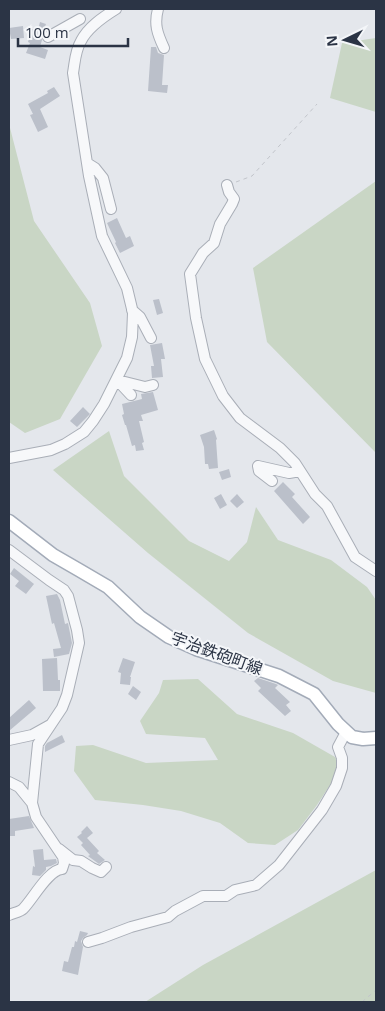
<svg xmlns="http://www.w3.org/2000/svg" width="385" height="1011" font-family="'Open Sans','Noto Sans JP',sans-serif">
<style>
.green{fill:#c9d6c5}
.building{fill:#bbc0ca}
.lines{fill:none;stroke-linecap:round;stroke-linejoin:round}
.minor-casing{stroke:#a9aeb7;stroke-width:12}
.major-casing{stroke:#a3abb8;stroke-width:15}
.path{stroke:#c2c5cb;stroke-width:1;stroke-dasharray:4 4;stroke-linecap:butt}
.minor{stroke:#f7f8fa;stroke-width:10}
.major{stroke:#fff;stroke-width:12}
.labels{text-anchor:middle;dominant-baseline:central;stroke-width:4;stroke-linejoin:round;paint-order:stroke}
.street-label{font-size:16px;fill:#2b3445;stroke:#f4f6f9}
</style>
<rect width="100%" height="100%" fill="#e4e7ec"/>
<path class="green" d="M376,38V112L330,98L342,43Z
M9,124L34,221L90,303L102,346L60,419L25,433L9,422Z
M376,181V453L267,342L253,268Z
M109,431L124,476L189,541L229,561L247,542L256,507L278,540L331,560L367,587L376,600V693L333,681L248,633L148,553L53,470Z
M198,679L237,714L293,733L335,757L341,768L317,805L298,830L275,845L248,843L220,823L181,811L143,805L95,800L74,771L76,746L93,745L146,763L218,760L205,738L146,734L140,721L159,693L163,680Z
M376,870V1002H145L203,965Z"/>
<path class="building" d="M40,22L46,24L41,36L42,40L40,47L48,50L45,59L26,53L30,43L28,42L32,29L38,30Z
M23,26L24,38L11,39L9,28Z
M151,47H156L158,53L164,55L162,85H168L167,93L148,91Z
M54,87L60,96L40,109L48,127L38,132L30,115L33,114L28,104L48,93L47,91Z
M117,218L126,238L130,236L134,246L120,253L115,243L116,242L107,223Z
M159,299L163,313L157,315L153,300Z
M162,343L165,359H161L163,377L152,378L151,366H154L150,345Z
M153,392L158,410L141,415L143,421H139L144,442L142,443L144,450L136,451L135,445L132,446L126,425H125L122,415L124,414L122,404L142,399L141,394Z
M83,407L90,414L77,427L70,421Z
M214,430L217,439L216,440L218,468L209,469L208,464H205L204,447L200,435Z
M229,469L231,477L222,480L219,472Z
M283,482L295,494L292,497L310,517L303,524L274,491Z
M221,494L227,505L220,509L214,498Z
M237,494L244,502L237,508L230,501Z
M14,568L34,584L26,594L15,586L19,581L10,574Z
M57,594L60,600L65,624L68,623L72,643L69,654L54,657L53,649L61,648L54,623L52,624L46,596Z
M57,658L58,680H60V691H43L42,659Z
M123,658L135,662L130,677H131L130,685L120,684L121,673L118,672Z
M258,678L276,684L278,685L275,688L290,702L286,705L291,711L285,716L258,691L261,688L254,681Z
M133,686L141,692L136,700L128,694Z
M29,700L36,708L9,731V718Z
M62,735L65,742L45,752V746L47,743Z
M29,816L34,828L15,831V836H9V819Z
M87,826L93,833L87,838L99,851L97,853L105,860L99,864L88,856L90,855L81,845L83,843L77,837L82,833L81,832Z
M43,849L44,860L56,859L57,863L51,866L46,867V870L40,876L32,875L33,866L35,867L33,850Z
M80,931L88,933L87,935L83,938L81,941L83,947L78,975L62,971L64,961L68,962L72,947H74L75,941L77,942Z"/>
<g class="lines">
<defs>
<path id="minor" d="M158,9C154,24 157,33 164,48
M48,37L80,19
M87,163L95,168L103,178L111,209
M227,185L229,192L234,199L232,204L220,224L214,243L203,253L190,274L196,318L205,359L223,396L240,418L280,448L295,463L315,494L327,506L355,557L376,571
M132,310L140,317L151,338
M117,380L145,387L153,385
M117,380L131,395
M9,458L51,450L65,444L84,432L93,421L104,404L127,358L132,337L133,313L127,288L102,236L89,176L73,73C75,62 75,51 81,41C88,27 103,17 116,9
M272,481L259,471L258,466L289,473L300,471
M9,550L49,580L64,590L68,596L77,630L79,643L67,695L62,708L38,744L32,803L36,817L63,857L64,863L62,869C48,870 33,899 23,909C20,912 13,913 9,915
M9,740L32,735L50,725
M9,782L19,787L32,803
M59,849L73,860L81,861L92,868L101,872L106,867
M88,942L102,938L131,927L168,917L175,911L203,896H226L235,890L256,885L279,865L322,810L336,786L342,768V758L338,747L346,732"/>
<path id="major" d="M9,521L53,555L79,570L108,587L140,617L169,637L196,649L279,676L314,694L338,724L352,737L363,739L376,738"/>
</defs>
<use href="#minor" class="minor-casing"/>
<use href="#major" class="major-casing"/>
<path class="path" d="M236,182L252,176L317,104
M362,1002L376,990"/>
<use href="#minor" class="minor"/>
<use href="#major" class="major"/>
</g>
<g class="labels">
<g class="street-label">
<text transform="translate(217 653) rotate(20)">宇治鉄砲町線</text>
</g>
</g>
<rect width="385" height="1011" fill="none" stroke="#2b3445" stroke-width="20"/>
<g transform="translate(345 40) rotate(265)" stroke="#f4f6f9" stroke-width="4" paint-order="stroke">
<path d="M0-4L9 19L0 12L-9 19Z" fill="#2b3445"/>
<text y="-8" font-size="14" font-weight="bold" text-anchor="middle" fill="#2b3445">N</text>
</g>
<path d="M18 38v8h110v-8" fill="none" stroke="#2b3445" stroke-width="2.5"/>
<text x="25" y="38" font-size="15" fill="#2b3445" stroke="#f4f6f9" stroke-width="4" paint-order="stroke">100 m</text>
</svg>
